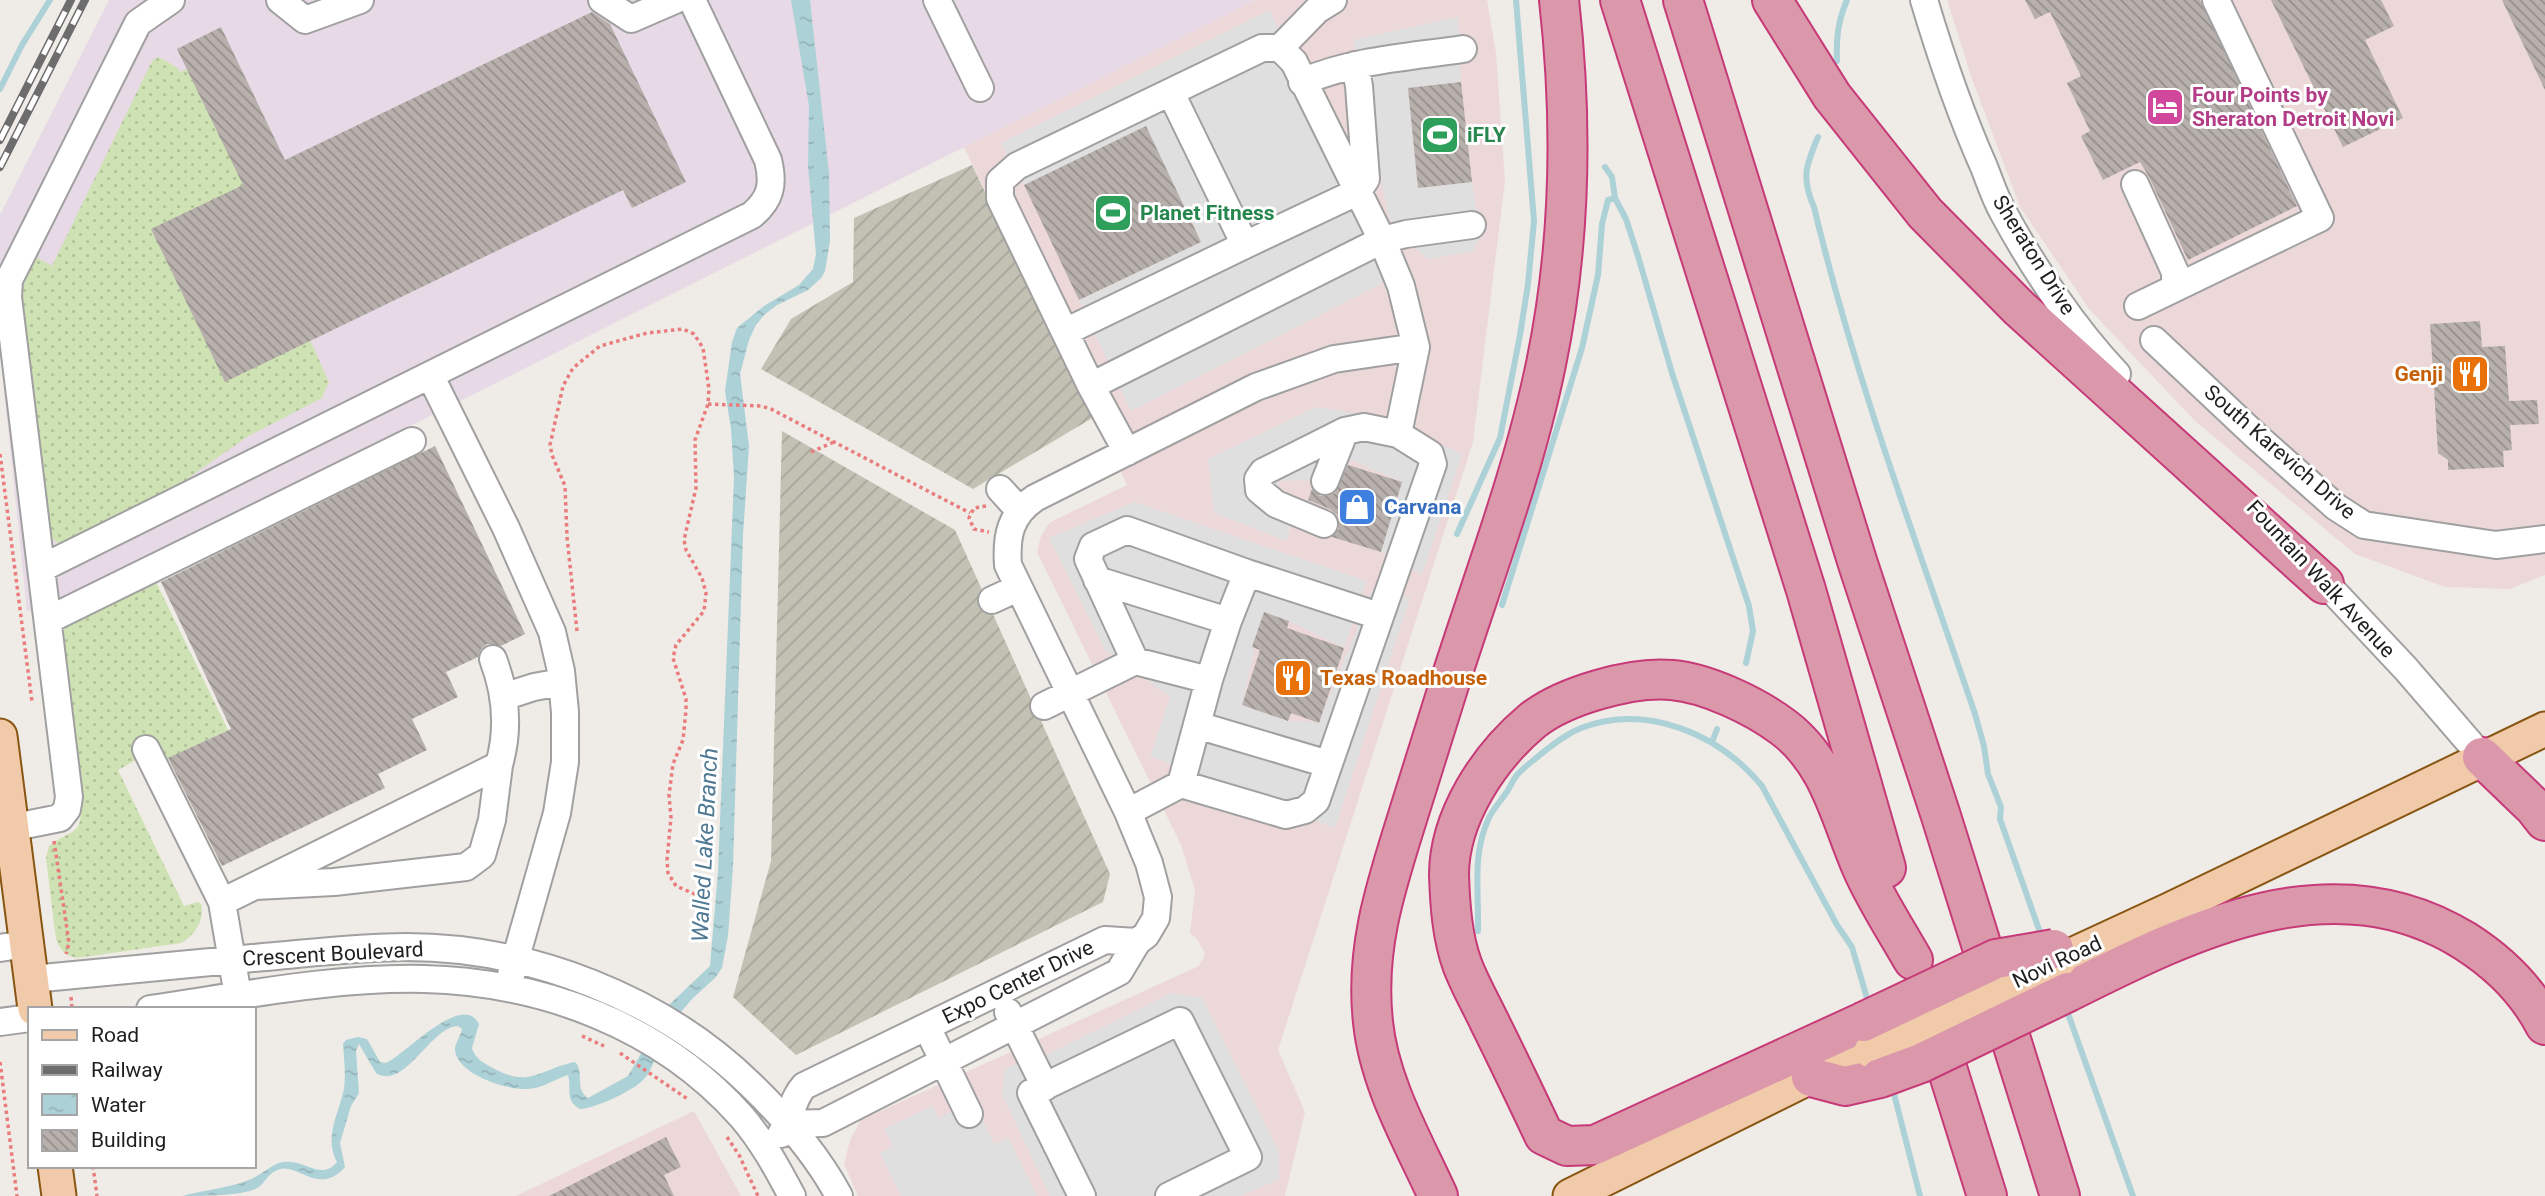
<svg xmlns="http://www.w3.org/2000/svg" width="2545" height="1196" font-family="Roboto,sans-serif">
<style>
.commercial{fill:#edd8d9}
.industrial{fill:#e7d9e6}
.construction{fill:url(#construction-furrows)}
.grass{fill:url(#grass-dots)}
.parking{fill:#dfdfdf}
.water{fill:url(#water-ripples)}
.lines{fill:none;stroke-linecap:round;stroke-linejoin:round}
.stream{stroke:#acd1d7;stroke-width:6}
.building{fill:url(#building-back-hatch)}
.minor-casing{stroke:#a0a0a0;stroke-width:30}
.major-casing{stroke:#885512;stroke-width:37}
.highway-casing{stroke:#c63a78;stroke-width:42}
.path{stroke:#e97d7d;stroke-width:3.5;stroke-dasharray:3.5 3.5;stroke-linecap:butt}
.minor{stroke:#fff;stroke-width:26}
.major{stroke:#f1cba9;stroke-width:33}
.highway{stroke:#dc98ab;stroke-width:38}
.rail-casing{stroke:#6d6d6d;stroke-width:8}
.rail{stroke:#fff;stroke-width:5;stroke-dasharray:16;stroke-linecap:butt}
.major-bridge-casing{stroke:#885512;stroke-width:37;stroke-linecap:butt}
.highway-bridge-casing{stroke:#c63a78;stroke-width:42;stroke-linecap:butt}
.major-bridge{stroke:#f1cba9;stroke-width:33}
.highway-bridge{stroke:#dc98ab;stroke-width:38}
.labels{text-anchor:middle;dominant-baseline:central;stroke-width:6;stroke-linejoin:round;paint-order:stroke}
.hotel-label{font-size:21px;font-weight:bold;fill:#b23c85;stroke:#fff;text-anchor:start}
.leisure-label{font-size:21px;font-weight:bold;fill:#27864d;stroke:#fff;text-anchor:start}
.street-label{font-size:21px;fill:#1f1f1f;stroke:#fff}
.food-label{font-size:21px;font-weight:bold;fill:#c56008;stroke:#fff;text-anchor:end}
.shop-label{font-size:21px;font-weight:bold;fill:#366cbe;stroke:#fff;text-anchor:start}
.water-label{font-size:23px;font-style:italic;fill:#507994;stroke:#fff}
</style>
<defs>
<pattern id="construction-furrows" width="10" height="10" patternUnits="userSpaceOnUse" patternTransform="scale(1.75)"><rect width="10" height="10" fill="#c2c1b3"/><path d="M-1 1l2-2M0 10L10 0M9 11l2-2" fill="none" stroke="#a6a59a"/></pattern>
<pattern id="grass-dots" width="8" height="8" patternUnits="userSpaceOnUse" patternTransform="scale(1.75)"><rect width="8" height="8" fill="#cfe2b3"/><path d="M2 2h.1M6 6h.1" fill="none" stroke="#b1c19a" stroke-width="1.8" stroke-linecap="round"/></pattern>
<pattern id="water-ripples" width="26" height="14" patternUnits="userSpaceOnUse" patternTransform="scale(1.75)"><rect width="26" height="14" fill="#acd1d7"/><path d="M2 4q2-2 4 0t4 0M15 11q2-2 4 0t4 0" fill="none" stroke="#94b3b8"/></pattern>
<pattern id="building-back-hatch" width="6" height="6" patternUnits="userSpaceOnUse" patternTransform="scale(1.75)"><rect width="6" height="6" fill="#b8b0ac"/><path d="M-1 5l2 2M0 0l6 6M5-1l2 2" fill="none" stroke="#958f8b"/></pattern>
</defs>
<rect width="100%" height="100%" fill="#efebe6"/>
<path class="commercial" d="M1256,0H1487L1496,53L1505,181L1473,442L1278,1050L1305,1112L1285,1196H858L844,1164L850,1140L861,1120L1199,966L1205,954L1197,939L1190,933L1195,890L1181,845L1037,552L1041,536L1049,523L1127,485L964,147Z
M1947,0H2545V575L2510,589L2445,587L2355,554L2195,421L2090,310L2020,207L1972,79Z
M694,1111L741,1196H516Z"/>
<path class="industrial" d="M109,0H1256L53,606L27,611L0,351V215Z"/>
<path class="construction" d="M972,165L1094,417L973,489L761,369L791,319L853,282L854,218Z
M782,431L955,530L1110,874L1103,902L796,1055L733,997L771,861Z"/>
<path class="grass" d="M159,57L178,68L180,72L187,69L238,174L277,169L152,230L225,381L310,340L329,382L322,398L247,437L177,486L74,540L58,543L49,536L20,296L32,259L38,258L52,266L151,63L154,59Z
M155,580L228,730L165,760L155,740L136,749V760L118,770L184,906L198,902L201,904C205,920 195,935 181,943L77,958C66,956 60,950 56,939L46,858L49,846C77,826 82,838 81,796L63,630L64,626Z"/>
<path class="parking" d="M1270,10L1391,279L1131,411L1079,300L1201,242L1146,127L1024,185L1001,143Z
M1458,17L1461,82L1408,88L1418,188L1472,182L1480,238L1472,252L1428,259L1420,253L1389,218L1353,40Z
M1316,407L1383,418L1462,454L1422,575L1381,552L1402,482L1344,457L1314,480L1276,481L1295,506L1287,541L1214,513L1208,459Z
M1134,502L1367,581L1344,648L1289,621L1263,613L1242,705L1288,721L1319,722L1374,586L1410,598L1335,828L1150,756L1170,697L1105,650L1049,538Z
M1171,993L1202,998L1279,1152V1179L1241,1196H1050L1002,1094L1005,1068L1048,1054Z
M973,1101L994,1144L1008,1137L1037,1196H901L880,1153L893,1146L884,1129L932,1106L939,1118Z"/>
<path class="water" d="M791,0H810L829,173L830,241L825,271L821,278L808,290L777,305L764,315L756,325L749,340L740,374L749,446L743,535L733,867L728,936L722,968L715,978L692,999L676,1018L658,1027C660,1042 655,1068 644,1079C633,1091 596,1108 580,1109C564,1100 572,1089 568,1075C555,1079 541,1089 527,1089C506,1090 457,1074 455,1050C455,1042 461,1036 462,1029L458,1026C431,1026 405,1091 376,1073L359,1044L356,1051L359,1093L351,1106L340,1143L345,1167C320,1196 299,1164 280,1169C269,1172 266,1181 259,1187C247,1196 199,1196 183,1196C204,1190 239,1187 257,1176C269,1169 277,1160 292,1162C308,1164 324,1179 337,1162C323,1136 340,1112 344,1088C346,1075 344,1058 343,1044L346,1040L358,1037L367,1039L380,1062L386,1063C405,1055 462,991 479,1024L472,1048C475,1058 482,1062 491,1067C530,1089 537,1070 575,1062C585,1072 574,1089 588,1098L628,1076L642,1052L649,1024L710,966L718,871L734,477L731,429L725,391L732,342L737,328L764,306L799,285L813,269L816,254L808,166L809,106Z"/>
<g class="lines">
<path class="stream" d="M1837,61C1836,38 1838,21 1847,0
M0,89L22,45L50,0
M1818,137C1806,165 1801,178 1814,207C1855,379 1918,546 1975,714L1984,746L1988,774L2001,807L2000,819L2042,938
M1605,167L1612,177L1615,198L1626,219L1638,256L1672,373L1749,606L1753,631L1746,663
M1457,534L1500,438L1520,335L1528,284L1534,221L1516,0
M1502,605L1582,348L1598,275L1602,224L1608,200L1615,198
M1712,742L1717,729
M1478,931C1479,894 1472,855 1488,820C1492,810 1500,802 1506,793C1510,788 1512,781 1517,775C1524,767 1533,761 1541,754C1554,744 1566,734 1581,728C1647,703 1719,734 1762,786L1837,925L1852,947L1869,1005
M2066,1008L2133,1196
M1892,1086L1920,1196"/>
</g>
<path class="building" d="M2025,0H2200L2297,206L2188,260L2149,177L2140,162L2103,180L2081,136L2090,131L2067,83L2081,76L2050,12L2035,19Z
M2271,0H2381L2394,26L2365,40L2403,118L2343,147Z
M2502,0H2545V90Z
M592,12L610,24L686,182L632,208L623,190L225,382L151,229L243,185L177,49L221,27L285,160Z
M1461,82L1472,182L1418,188L1408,88Z
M1146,126L1201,242L1079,300L1024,185Z
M2480,321L2482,347L2505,346L2509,401L2537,400L2539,424L2510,425L2512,450L2503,451L2504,467L2448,470V460L2438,453L2430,324Z
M435,446L525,634L501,646L487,644L481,649L478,657L446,672L458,697L412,719L427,750L378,774L385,788L222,866L168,758L231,729L161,582Z
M1348,465L1402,482L1381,552L1332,537L1339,529L1337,515L1330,509L1308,500L1312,489L1320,496H1328L1335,493Z
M1264,612L1289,621L1287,628L1344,648L1319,723L1291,713L1288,721L1242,705L1260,650L1252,647Z
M666,1137L681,1167L664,1175L674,1196H549Z"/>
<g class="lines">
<defs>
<path id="minor" d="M280,0L305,20L360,0
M602,0L631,19L675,0
M937,0L980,88
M1924,0C1941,57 1960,113 1984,167C1990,182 1995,198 2003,212C2032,266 2075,330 2117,374
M1280,48L1317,10L1333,0
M1302,82C1353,60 1409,57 1463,49
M2135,184L2175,272V288
M1245,245L1357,192L1366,179L1359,86L1355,65
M2138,306L2320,218L2216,0
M1065,332L1245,245L1171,93
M2154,340L2256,436L2336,507L2364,525L2496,545L2545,539
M430,375L506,528L552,632L561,671L565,712V762L557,813L511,975
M1091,386L1382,240L1406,234L1472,225
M1127,452L1091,386L1000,198V181L1017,166L1262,48H1280L1294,62L1382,240L1401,286L1416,347L1398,434L1430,454L1433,464L1316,801L1305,810L1286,815L1181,784L1128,812
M1325,481L1345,431
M1000,489L1019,510
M1324,524L1276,504L1259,490L1258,479L1263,472L1345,431L1364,427L1398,434
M42,568L752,215C771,199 774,184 768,160L692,0
M2315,572L2406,669L2482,757
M1097,580L1228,621
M992,600L1018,588
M48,620L412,441
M493,659C506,693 509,730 499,765
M1135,661L1088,559L1093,546L1127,530L1247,573L1379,616
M503,697L534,687L562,682
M1044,706L1135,661L1209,680L1228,621L1247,573
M1197,725L1328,764
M146,749L222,902
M1181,784L1209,680
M0,830L60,818L67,809L69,797L8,297L9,280L138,23L171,0
M0,948L27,944
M32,979C105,972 179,965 253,958C303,954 355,947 406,947C530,947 662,998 751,1085C785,1118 816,1153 839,1196
M238,996L222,902L499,765L492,820L482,855L466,867L334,882L255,886
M150,1009C240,996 333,977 424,979C543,982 661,1026 741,1116C762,1140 777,1168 792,1196
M1008,1012L1045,1087
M0,1022L30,1018
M927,1027L969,1114
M789,1124L823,1123L1119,972L1137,942L1146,935L1156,918L1158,897L1149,863L1128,812L1008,565C1006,536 1010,515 1035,498L1256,387L1334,359L1416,347
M781,1134C792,1119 791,1100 804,1086L1105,940L1137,942
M1082,1196L1031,1093L1180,1021L1248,1157L1169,1196"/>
<path id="major" d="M0,736L35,1009
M2059,961L2167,911L2545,729
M55,1166L59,1196
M1570,1196L1802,1081L1871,1051"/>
<path id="highway" d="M1620,0L1806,590L1886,868
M1683,0L1858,564L1940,813L2060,1196
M1772,0L1832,96L1925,213L2019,308L2324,584
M2482,757L2534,807L2545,821
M2068,992C2192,930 2332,859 2465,941C2498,962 2527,990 2545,1025
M1863,1022L1595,1145L1567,1146L1544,1135C1526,1097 1508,1059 1489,1021C1480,1002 1469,983 1462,964C1452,936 1450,904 1449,875C1449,817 1489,757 1532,721C1563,696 1632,676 1672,680C1707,683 1755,706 1783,727C1830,762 1840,818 1862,868C1876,900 1896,930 1913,960
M1933,1023L1987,1196
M1811,1077L1845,1086L1880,1078
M1438,1196C1413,1141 1379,1083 1373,1022C1365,950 1385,889 1406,822C1420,778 1433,735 1447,691C1481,583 1523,476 1546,364C1571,243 1573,123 1559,0"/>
</defs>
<use href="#minor" class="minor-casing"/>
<use href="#major" class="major-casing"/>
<use href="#highway" class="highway-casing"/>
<path class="path" d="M708,404L761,406L771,409L970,513
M811,452L834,442
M0,454L32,702
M986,506L974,508L969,518L974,529L989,532
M577,631L567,537L565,486L552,455L550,445L563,386L573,368L600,346L647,333L683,329L694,334L703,348L709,389L708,404L695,440L696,488L684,540L686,550L702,578L706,593L704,611L676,645L673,658L686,699V710L683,740L673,764L669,795L671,818L667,860L668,873L676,886L697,895L703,912L702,933
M54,841L69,943L66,954
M71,997L72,1009
M582,1036L604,1046
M620,1053L689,1100
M0,1062L17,1196
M727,1137L739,1155L758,1196
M93,1166L97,1196"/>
<use href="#minor" class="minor"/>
<use href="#major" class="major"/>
<use href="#highway" class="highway"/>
<defs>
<path id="rail" d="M0,140L71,0
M0,167L85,0"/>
</defs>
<use href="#rail" class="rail-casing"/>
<use href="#rail" class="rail"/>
<defs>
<path id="major-bridge" d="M1871,1051L2059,961"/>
<path id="highway-bridge" d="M1863,1022L1996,959L2054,949
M1880,1078L1921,1063L2068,992"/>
</defs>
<use href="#major-bridge" class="major-bridge-casing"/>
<use href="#highway-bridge" class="highway-bridge-casing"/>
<use href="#major-bridge" class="major-bridge"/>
<use href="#highway-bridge" class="highway-bridge"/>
</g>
<defs>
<symbol id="hotel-square" viewBox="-11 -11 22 22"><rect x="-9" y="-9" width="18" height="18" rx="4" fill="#d1479c" stroke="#fff"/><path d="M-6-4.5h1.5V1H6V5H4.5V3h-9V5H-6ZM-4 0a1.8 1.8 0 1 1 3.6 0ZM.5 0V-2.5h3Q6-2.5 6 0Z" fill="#fff"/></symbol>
<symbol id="stadium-square" viewBox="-11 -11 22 22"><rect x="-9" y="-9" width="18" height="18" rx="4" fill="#2e9e5b" stroke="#fff"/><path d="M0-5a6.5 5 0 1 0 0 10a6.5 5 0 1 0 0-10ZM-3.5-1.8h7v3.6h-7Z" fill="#fff"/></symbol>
<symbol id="restaurant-square" viewBox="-11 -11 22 22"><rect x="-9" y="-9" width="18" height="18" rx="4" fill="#e8710a" stroke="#fff"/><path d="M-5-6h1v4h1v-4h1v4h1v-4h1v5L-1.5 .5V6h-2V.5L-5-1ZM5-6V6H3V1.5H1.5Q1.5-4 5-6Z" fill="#fff"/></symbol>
<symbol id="shop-square" viewBox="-11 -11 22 22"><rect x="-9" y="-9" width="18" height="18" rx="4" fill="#3f7fe0" stroke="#fff"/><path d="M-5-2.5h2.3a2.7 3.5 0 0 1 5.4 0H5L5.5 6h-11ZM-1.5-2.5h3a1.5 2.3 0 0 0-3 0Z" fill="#fff"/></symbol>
</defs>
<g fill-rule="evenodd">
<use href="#hotel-square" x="2143" y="85" width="44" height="44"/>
<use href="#stadium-square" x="1418" y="113" width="44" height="44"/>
<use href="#stadium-square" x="1091" y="191" width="44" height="44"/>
<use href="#restaurant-square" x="2448" y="352" width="44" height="44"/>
<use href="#shop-square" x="1335" y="485" width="44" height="44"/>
<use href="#restaurant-square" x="1271" y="656" width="44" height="44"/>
</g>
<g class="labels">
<g class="hotel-label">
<text x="2192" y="95">Four Points by<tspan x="2192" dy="24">Sheraton Detroit Novi</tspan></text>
</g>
<g class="leisure-label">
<text x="1467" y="135">iFLY</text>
<text x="1140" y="213">Planet Fitness</text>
</g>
<g class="street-label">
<text transform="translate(2034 255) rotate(58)">Sheraton Drive</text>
<text transform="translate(2280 452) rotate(41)">South Karevich Drive</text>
<text transform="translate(2321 579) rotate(47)">Fountain Walk Avenue</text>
<text transform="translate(333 954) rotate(-3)">Crescent Boulevard</text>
<text transform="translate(2057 962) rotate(-25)">Novi Road</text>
<text transform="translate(1018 982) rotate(-26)">Expo Center Drive</text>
</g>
<g class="food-label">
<text x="2443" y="374">Genji</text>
<text x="1320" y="678" text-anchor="start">Texas Roadhouse</text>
</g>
<g class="shop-label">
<text x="1384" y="507">Carvana</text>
</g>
<g class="water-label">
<text transform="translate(705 845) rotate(-87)">Walled Lake Branch</text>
</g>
</g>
<rect x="28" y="1007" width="228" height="161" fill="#ffffff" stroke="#a5a5a5" stroke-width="2"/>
<rect x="42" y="1030" width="35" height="10" fill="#f1cba9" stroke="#a5a5a5" stroke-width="2"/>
<text x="91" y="1042" font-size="21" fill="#1f1f1f">Road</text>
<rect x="42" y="1065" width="35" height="10" fill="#6d6d6d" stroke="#a5a5a5" stroke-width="2"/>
<text x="91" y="1077" font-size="21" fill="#1f1f1f">Railway</text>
<rect x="42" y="1094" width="35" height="21" fill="url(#water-ripples)" stroke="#a5a5a5" stroke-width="2"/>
<text x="91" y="1112" font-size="21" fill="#1f1f1f">Water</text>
<rect x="42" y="1130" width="35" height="21" fill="url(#building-back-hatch)" stroke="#a5a5a5" stroke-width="2"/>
<text x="91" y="1147" font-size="21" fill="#1f1f1f">Building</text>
</svg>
